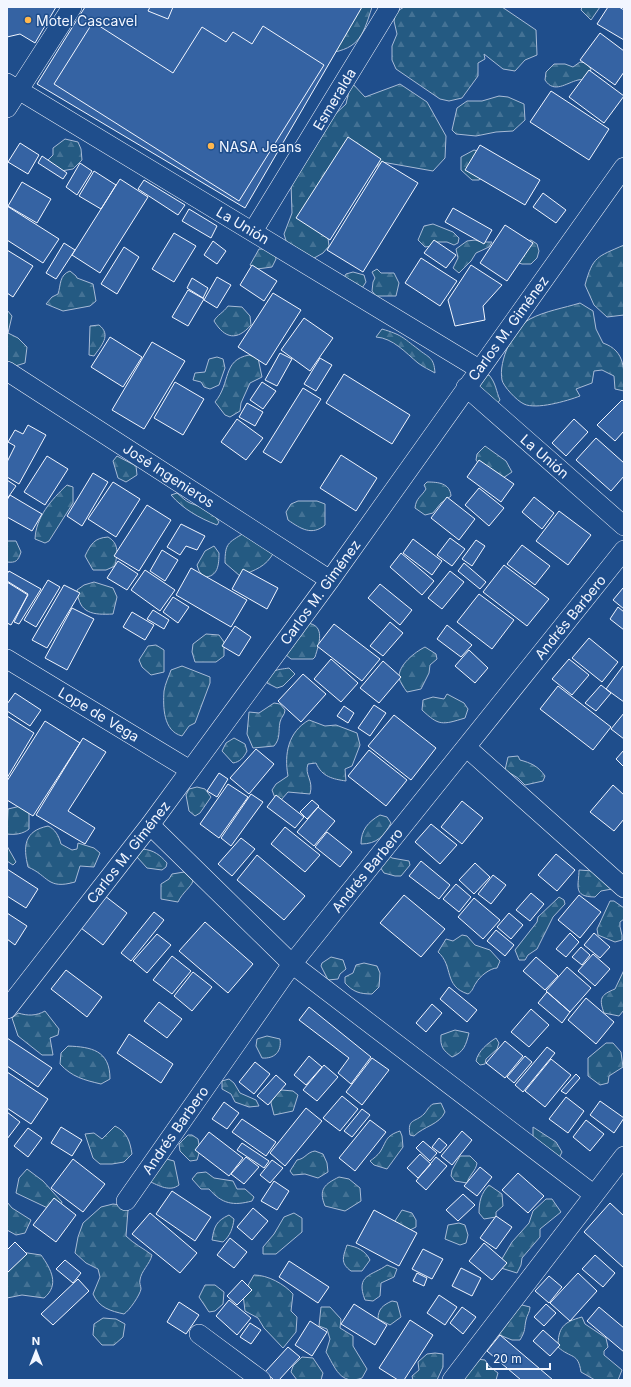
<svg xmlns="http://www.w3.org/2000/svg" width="631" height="1387" font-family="Inter,sans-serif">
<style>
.forest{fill:url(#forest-firs);stroke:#a8bbd7}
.building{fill:#3563a3;stroke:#f2f6ff}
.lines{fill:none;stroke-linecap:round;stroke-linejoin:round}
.street-casing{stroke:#f2f6ff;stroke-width:20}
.street{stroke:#1f4e8c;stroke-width:19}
.poi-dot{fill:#ffb74d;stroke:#1f4e8c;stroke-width:1.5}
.labels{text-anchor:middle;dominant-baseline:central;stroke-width:3;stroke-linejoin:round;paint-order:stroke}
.poi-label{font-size:14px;fill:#f2f6ff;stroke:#1f4e8c;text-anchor:start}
.street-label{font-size:14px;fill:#f2f6ff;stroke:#1f4e8c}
</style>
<defs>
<pattern id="forest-firs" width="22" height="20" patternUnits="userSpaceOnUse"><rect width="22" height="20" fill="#245a82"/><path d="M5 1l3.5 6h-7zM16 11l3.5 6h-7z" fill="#447295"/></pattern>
</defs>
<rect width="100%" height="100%" fill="#1f4e8c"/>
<path class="forest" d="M290,7H372C362,39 358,50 322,54Z
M404,7H502L536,30L537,55L525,60L515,71L503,69L484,54L485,59L478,63V76L462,98L449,101L440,99L396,69L392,60V46L397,34L394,21L396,12Z
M582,7H600L591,20L581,10Z
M580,62L586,63L591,69L588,80C585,80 581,79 578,80C566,83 554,94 545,80L546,72L554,64H565L573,67Z
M351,82L365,97L400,84L427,102L446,136L445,158L433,171L382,162L339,199L327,230L329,246L323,253L309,261L287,244L284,234L292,213L291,183L316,132L346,104Z
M499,96L508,97L524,104L525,120L513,131L496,132L476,136L456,134L452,130L457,108L467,101H482Z
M65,139L78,142L81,149L82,160L73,169L61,171L48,160L53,155V148Z
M474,150L478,151L483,177L479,180H472L461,170V157Z
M433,224L453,232L459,238L458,243L454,245L447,242H435L432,246L425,247L418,240L424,226Z
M475,240L482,242H492L489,247L476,253L471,261L459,273L453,268L458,258L456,249L467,241Z
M531,240L537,244L539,251L537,258L531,264H522L516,262L518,243Z
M624,245V315L607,317L594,305L585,285C593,256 597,257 624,245Z
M259,249H271L275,252L276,259L272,267L257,269L250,265Z
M377,269L381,273H394L399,283L396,296H376L372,291L373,282L375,278L372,272Z
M70,271L76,276L77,278L93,284L96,301L90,306L63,311L46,304L52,297L58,294C61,285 59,275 70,271Z
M353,272L364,275L366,282L362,288L343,279L346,274Z
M580,303L593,311L596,329L603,343C626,351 624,370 624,391L615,389L614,376L602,370L594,371L592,383L576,389L580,396C567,401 536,410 524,404C517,401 503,386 502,380C498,361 514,327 530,319C545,311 564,308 580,303Z
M228,306L242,307L250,316L251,325C237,341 225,339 214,321C217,315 223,313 228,306Z
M7,310L12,316L8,333L18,338L27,347L25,363L12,367L7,366Z
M99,325C112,335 101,346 94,356L89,355L90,326Z
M382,329C402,335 402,337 418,349C429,358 434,357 435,373C430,370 423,367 418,363C406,353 393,338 376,337Z
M249,355L258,358L262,377L250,383L241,403L240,411L230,417L225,415L215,402C231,383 222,360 249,355Z
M217,357L223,359L225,368L219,385L210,389L204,387L201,382L193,380L195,373L205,372L209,359Z
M489,375C496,383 496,391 500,400L495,406L476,382L483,376Z
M485,446L506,461L512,472L503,478L480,465L476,460L477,454Z
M117,456L136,466L137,475L126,482L118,478L113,461Z
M427,482C438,482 450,483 451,496L441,503L433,513L425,515L415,508C416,498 421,497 426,489L424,485Z
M67,485L73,487V503L49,541L45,543L35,539C36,517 51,500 67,485Z
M177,493C181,496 185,501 190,503C201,507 212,510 219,522L217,525C199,518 183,509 171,495Z
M298,501H317L325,504V525C312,536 301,529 288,520L286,512L291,504Z
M244,533L274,552C266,567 255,570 240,576L225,563C225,543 228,543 244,533Z
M108,537C120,544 117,554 115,566L106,570H93L85,556C91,544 94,538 108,537Z
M7,541H16L21,552C18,561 16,563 7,562Z
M214,546L219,553C219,565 218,577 204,577L199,571L197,565L205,551Z
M94,582L113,588L117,597L113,614C93,615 79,614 77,590L84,585Z
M307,623C326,625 319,644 315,657L313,659H291L285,654Z
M206,634L219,635L224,642V656L216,662H195L192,652L193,644Z
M156,645L164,650V672L151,675L142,667L139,660L148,646Z
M425,647L436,654L437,659L430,665L429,673L421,689L407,692C404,688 400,682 399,678C398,665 415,652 425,647Z
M182,666L210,677V683L195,723L189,726L182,736C163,731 163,707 164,691C165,684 169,676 171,670Z
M289,668L295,674L283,686L277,688L267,683C269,669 277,670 289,668Z
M447,694L464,703L468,709L465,718C442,725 439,726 422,710L423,700L433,697L444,699Z
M274,703L280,704L285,710C285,715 281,717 280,722C278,731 281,738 274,746L253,748L247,734L249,712L259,713Z
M309,720L325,726L336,725L357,733L360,745L352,766L345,769L346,781C333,779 322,777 316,763L308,764C304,775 314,780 310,794L288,792L281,800L275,798L272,790L276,784L288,776C284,754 288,732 309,720Z
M234,738L245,744L247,751C244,757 240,762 233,763L222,751L226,743Z
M518,756L520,760C531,763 538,766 545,776L543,781L525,785L518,778L505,770L508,757Z
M197,787L205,789L211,797L200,813L195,816L189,811L186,795L189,789Z
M25,805L29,811V829C23,834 15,835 7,834L8,809Z
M380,815L387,817L391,823C384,836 377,844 361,844C361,830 368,822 380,815Z
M48,826C55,829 59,836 61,844L72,850L77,849L78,843L94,848L100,853L94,867L80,866L75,882C47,890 49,876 28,867C23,846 24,831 48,826Z
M7,846L16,862L13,865L7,861Z
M142,849C154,850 160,855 167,863L166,867L162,870L147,868L137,857Z
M389,856L392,858L409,861L410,865L401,876H395L384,873L380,867Z
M579,870L593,871L612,889L601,891L595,897C572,897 579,885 579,870Z
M184,872L193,881C191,887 182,893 178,902L161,899V884L169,879L172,874Z
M559,897L564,900L565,904L553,917L537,949L528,955L525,960H519L515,950L537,922L538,917Z
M610,901H614L624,908V919L620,922C619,929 623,933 622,940L615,942L598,935L597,929Z
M462,935L467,936L475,945L490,950L500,961L497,968C490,968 479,977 476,983C473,987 473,991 468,994C443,986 454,966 438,952L446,939L453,941Z
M331,957L343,960L346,969L340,974L338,979L328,980L321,966L322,963Z
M364,963L377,966L380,973L379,987L372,994C360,994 353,992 345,983V977L353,973L356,965Z
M624,970V1010L619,1016L604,1013C599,999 600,995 615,989Z
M45,1011L59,1029L58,1035L50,1038L53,1055H42L18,1036L12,1018L18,1013C28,1016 36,1016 45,1011Z
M455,1030L469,1033C466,1045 464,1052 452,1057C443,1050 440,1047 441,1035Z
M267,1036L280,1039C282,1052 274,1059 262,1058L256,1046L257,1039Z
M496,1038L499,1043L497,1049L486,1059L485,1064L480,1065L476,1061C478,1051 488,1043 496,1038Z
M606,1043H613L621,1052L623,1067L609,1076L608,1083L600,1085L588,1076V1058Z
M68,1046C91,1047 110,1050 110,1079L101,1084C84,1080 72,1077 60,1064L61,1053Z
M229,1079L234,1083L240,1093L256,1100L259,1106L249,1107L235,1102L231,1094L222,1089V1081Z
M282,1090L293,1091L298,1095L293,1111L274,1115L271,1103L272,1094Z
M441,1103L445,1112C439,1125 424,1126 414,1136L410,1135C407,1118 415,1123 424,1114C427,1111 428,1107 433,1104Z
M115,1126C127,1132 130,1141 132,1154L124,1162L112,1164H100L93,1158L85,1134L94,1133L102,1139Z
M533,1127L556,1142L562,1152L559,1158L531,1141L533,1136Z
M400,1131L402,1136L403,1147L387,1169L374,1165L370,1161C373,1159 378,1155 380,1152C387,1141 385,1136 400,1131Z
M188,1135H192L198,1139L200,1150L197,1160L190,1161L180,1151L179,1144Z
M315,1151L323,1154L327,1163L328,1172L318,1178L305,1174L293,1175L290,1171L297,1160C305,1159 307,1152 315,1151Z
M155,1156L174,1161L179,1185C170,1192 159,1186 149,1181Z
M460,1156H470L477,1163C476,1171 469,1175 467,1183L455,1181L451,1176L452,1170Z
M27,1169L43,1181L62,1202L60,1210L54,1211L16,1193L19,1178Z
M206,1172L214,1178L233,1181L237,1189H245L254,1197L252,1201C233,1206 222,1204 209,1189H201L192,1179L197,1173Z
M339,1177L349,1179L360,1188L361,1201L345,1211L325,1206C318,1189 325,1184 339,1177Z
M489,1185L502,1194L503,1206L496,1212V1217L484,1219L479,1213C479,1202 481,1193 489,1185Z
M546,1199H552L561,1212L540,1229V1237L522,1258L521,1265L517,1273L501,1268L500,1262L512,1242L529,1223L533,1211Z
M7,1202L12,1208L31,1220L25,1233L16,1235L7,1230Z
M113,1204L120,1205L128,1210L126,1236C134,1244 143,1248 152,1255C150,1264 141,1271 140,1280C139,1283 141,1286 141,1289C140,1295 129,1311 124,1314C111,1311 99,1308 93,1294L100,1277L98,1269L86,1263L75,1253L78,1237L83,1223L101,1207Z
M402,1210L412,1213L416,1220V1227L408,1231L393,1224Z
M294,1213L302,1218V1232L276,1254H263V1247L274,1234L284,1217Z
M229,1215L234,1219C233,1228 230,1236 223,1242L212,1240C214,1227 216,1221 229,1215Z
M459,1223L465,1225L468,1235L466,1243L460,1245L445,1239L448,1225Z
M347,1245C357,1247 365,1250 370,1260L362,1271H351C340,1263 343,1257 347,1245Z
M21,1252L41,1255C51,1269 60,1285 44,1298L22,1295L7,1298V1273Z
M387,1265L397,1269L394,1277L381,1283L380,1296L373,1301L365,1300C355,1274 372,1276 387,1265Z
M254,1275C268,1275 284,1284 293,1294L291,1311L297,1317L296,1332L283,1348L264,1328L258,1318L245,1311L243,1294Z
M205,1285H215L224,1292L223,1304L215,1311L209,1312L199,1297Z
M392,1301L397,1302L401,1317L390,1325L378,1319C378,1309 383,1305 392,1301Z
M518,1304L530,1307C530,1312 527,1315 526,1320C524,1329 526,1330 520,1340H512L497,1334Z
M321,1307H330L341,1319L340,1328L353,1336V1346L367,1369L362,1378C340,1386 335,1367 326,1352L330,1339L327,1329L319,1326Z
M582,1317L585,1324L606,1338L608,1347L604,1351V1355L622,1370L618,1380H595L581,1372C578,1352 571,1359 558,1347C558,1328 563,1322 582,1317Z
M103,1318L116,1319L125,1324L123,1337L114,1345H102L93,1335L94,1324Z
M435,1353L443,1354V1367L437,1380H413L412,1376L419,1370L418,1362L427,1354Z
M302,1357L313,1358L323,1373L321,1380H297L291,1372L293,1366Z
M476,1359L485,1360L489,1366L498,1373L496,1380H459Z"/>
<path class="building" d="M7,7H56L35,43L20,34L7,37Z
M85,7H362L245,208L37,84Z
M150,7H173L168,19L148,11Z
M608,7H619L624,10V40L597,24Z
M93,22L173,73L202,27L226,42L233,32L252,44L263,26L324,65L239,201L54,84Z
M600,33L624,51V72L615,85L580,60Z
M589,70L624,96L604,123L569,97Z
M551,91L609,129L589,160L530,122Z
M348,137L381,159L330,240L296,218Z
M20,143L39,155L28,174L8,162Z
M480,145L540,180L525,205L465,170Z
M42,156L67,173L63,179L38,163Z
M382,161L418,183L363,272L327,250Z
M80,163L92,171L77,195L66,187Z
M94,171L116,185L101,209L79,196Z
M120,179L148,197L100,273L72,255Z
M144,180L185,205L178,215L138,189Z
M22,182L51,199L37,223L8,206Z
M543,193L566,210L556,223L533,207Z
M7,206L59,239L43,263L7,240Z
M453,208L492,230L484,244L445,222Z
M189,209L217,226L211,238L182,221Z
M505,225L533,243L507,281L480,263Z
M174,233L196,246L174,282L152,269Z
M434,240L456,255L446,268L424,253Z
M213,241L226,251L217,264L204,255Z
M64,243L75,250L56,279L46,273Z
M124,247L139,257L117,294L101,284Z
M7,250L33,266L13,297L7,293Z
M421,258L457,281L440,306L405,283Z
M252,265L277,281L264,301L240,285Z
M471,265L502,285L483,306L485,320L455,326L448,300Z
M217,277L231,285L217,308L204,300Z
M192,278L208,288L203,298L187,288Z
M188,290L204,299L188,326L172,317Z
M273,293L301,310L266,365L238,347Z
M304,318L333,338L310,371L281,350Z
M110,337L142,357L123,387L91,367Z
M152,342L185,361L144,429L112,410Z
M280,353L292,359L277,386L265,380Z
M320,358L332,365L316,391L304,384Z
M344,374L410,415L392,444L326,403Z
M175,382L204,399L183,435L154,418Z
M262,382L276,391L263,409L250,400Z
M303,388L321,399L281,463L263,452Z
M622,400L624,402V431L615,441L597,425Z
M247,403L263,412L255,426L239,417Z
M237,419L263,438L246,460L221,442Z
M574,419L588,432L566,456L552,443Z
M28,425L46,435L19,484L7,477V462L15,446L8,442L15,430L23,434Z
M596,438L624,463V476L611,491L576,460Z
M341,455L377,478L356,511L320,488Z
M47,456L68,469L45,505L24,492Z
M479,460L514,484L501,502L467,477Z
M93,473L108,482L82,526L67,516Z
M7,480L16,486L7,499Z
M113,482L140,499L116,537L88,519Z
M479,488L504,508L489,526L465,505Z
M10,495L42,514L32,531L7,517V500Z
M447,497L475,519L459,540L431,518Z
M534,497L554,513L542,529L522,512Z
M147,505L171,520L139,571L114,556Z
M559,511L591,535L568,565L536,541Z
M181,524L205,536L197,550L186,546L180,555L167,547Z
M450,538L465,549L452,566L437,555Z
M413,539L442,561L432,575L403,553Z
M476,540L485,546L472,566L462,559Z
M522,545L550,566L535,585L507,564Z
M162,550L178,560L165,581L150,571Z
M401,553L434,581L422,595L390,567Z
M118,561L138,574L127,590L107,578Z
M464,563L486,582L480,589L458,571Z
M504,565L549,599L527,626L483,592Z
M191,568L247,600L231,627L176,595Z
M243,569L278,588L267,609L232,589Z
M145,570L175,590L160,611L131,590Z
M9,571L41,589L19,624L14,622L28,594L7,581V574Z
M450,571L464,582L442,609L428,598Z
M48,580L60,587L36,627L24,620Z
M7,582L28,595L11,625L7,623Z
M380,584L412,610L400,625L368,598Z
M64,585L80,593L47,648L32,640Z
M623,588L624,589V609L613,600Z
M479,594L514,620L492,649L457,622Z
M173,597L189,607L178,623L163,612Z
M618,607L624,612V630L610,619Z
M72,608L94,619L67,670L45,658Z
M153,610L169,620L164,629L147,619Z
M132,612L154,625L145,640L123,627Z
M390,622L403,633L383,656L370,646Z
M334,624L380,659L362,681L317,646Z
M447,625L472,645L461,657L437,639Z
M235,626L251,637L239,656L222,646Z
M589,638L618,662L602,682L572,658Z
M469,650L488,668L475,683L455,666Z
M331,659L358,683L341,702L314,679Z
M569,659L589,675L572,695L552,679Z
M383,661L401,677L379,703L360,688Z
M623,666H624V702L606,689Z
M303,674L326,694L301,722L278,701Z
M601,685L611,693L596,711L585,703Z
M558,686L611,727L593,750L540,709Z
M15,693L41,710L30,726L7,711V704Z
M374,705L386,713L370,736L358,728Z
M344,706L354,713L348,723L337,716Z
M624,713V739L611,729Z
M394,715L436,748L411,780L368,746Z
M7,716L34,733L7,778Z
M45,721L80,743L33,816L7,800V781Z
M83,738L106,752L68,811L95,828L85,844L36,815Z
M256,749L274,764L249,794L230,778Z
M369,750L407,780L386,806L348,776Z
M624,750V765L623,766L616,759Z
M219,773L228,779L217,797L207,791Z
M228,784L248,797L219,838L200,824Z
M613,785L624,795V819L614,831L590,812Z
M251,794L263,802L231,846L221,838Z
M276,795L304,817L295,828L267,807Z
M312,800L319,806L307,819L300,812Z
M462,801L483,818L462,844L441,827Z
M318,807L335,821L314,846L297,832Z
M431,824L457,845L440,864L415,842Z
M285,827L320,855L305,872L271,844Z
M327,832L352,852L340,867L315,847Z
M241,838L255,849L232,876L218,864Z
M556,854L575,870L557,891L538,875Z
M257,855L305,896L284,920L237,880Z
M421,861L450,885L439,899L409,876Z
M475,863L490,877L474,894L459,880Z
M7,869L38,889L26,908L7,896Z
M493,875L506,885L491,904L478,894Z
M456,884L471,897L459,912L443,899Z
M531,893L544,904L530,921L516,910Z
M404,895L445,929L421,957L380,923Z
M579,895L601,912L580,938L558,920Z
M105,896L127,913L103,945L81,928Z
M474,898L500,920L483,939L458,917Z
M154,912L164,920L131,961L121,953Z
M7,913L27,926L15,945L7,939Z
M509,913L523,925L511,939L497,927Z
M205,922L253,964L228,993L179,951Z
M496,930L514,945L505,956L487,941Z
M570,933L579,942L566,957L556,949Z
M594,933L610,947L600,958L584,945Z
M157,934L171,945L147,973L133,961Z
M581,947L590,955L582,965L572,957Z
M593,954L610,969L595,986L578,971Z
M172,956L191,971L172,994L153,980Z
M536,957L558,976L545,990L523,971Z
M567,967L591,988L570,1012L546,991Z
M66,970L102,997L87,1017L51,989Z
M193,972L212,987L192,1011L174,996Z
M449,987L477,1010L467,1022L440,999Z
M547,992L570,1012L562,1023L538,1003Z
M586,998L614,1022L596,1044L568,1020Z
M159,1002L182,1019L167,1038L144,1021Z
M432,1004L442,1013L426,1032L416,1023Z
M309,1007L371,1057L351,1084L338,1073L349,1058L299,1020Z
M531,1009L549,1025L529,1047L511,1032Z
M129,1034L173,1064L161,1083L117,1053Z
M7,1038L52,1068L38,1087L7,1066Z
M505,1041L523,1056L505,1078L486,1063Z
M547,1047L555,1053L523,1092L515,1085Z
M309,1056L322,1067L306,1085L294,1075Z
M525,1056L532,1062L514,1083L507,1077Z
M372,1058L389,1070L362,1105L346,1092Z
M551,1059L571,1075L545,1107L525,1091Z
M255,1062L270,1074L254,1094L239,1082Z
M324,1065L338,1077L317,1101L303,1090Z
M7,1072L48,1099L31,1124L7,1108Z
M576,1074L580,1078L566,1094L561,1091Z
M276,1075L286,1084L268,1105L257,1096Z
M342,1096L358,1109L340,1131L323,1118Z
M566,1097L584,1111L568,1133L549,1119Z
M600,1101L624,1118L614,1133L590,1115Z
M224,1102L239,1113L227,1129L212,1119Z
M306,1108L322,1121L285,1166L270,1153Z
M362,1109L370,1115L352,1137L344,1131Z
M7,1112L20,1122L7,1139Z
M242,1119L276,1142L266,1156L232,1132Z
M370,1120L386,1132L355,1171L339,1158Z
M586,1120L604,1134L590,1151L573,1137Z
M61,1127L82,1140L72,1156L51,1143Z
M28,1128L42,1138L28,1157L14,1146Z
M462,1131L472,1140L452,1165L441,1156Z
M209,1132L243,1158L229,1176L195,1150Z
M439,1138L447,1145L440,1153L432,1147Z
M423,1141L437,1153L430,1161L416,1148Z
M242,1143L269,1161L264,1168L237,1150Z
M420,1154L431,1164L418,1178L407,1168Z
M246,1157L259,1167L244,1184L231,1174Z
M436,1157L447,1166L426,1190L416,1181Z
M73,1159L105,1184L83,1212L51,1188Z
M272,1160L283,1168L270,1183L260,1175Z
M480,1167L492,1177L477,1196L464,1186Z
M518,1173L544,1196L528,1213L502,1190Z
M274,1181L289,1191L277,1210L261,1201Z
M172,1191L211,1217L195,1241L156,1214Z
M463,1194L475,1205L458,1221L446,1210Z
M54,1198L76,1215L56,1242L33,1225Z
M610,1203L624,1216V1268L584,1232Z
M253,1208L268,1221L252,1240L237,1227Z
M374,1210L417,1233L399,1266L356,1243Z
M150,1213L197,1253L180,1273L132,1234Z
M496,1216L512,1227L496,1249L480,1238Z
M230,1238L247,1252L234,1268L217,1255Z
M15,1242L27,1254L7,1273V1250Z
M484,1243L507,1263L492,1280L469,1261Z
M423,1249L443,1259L432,1279L412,1269Z
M595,1255L615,1273L603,1287L582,1269Z
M65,1260L81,1273L73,1283L56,1269Z
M289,1261L329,1287L318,1303L279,1277Z
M461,1268L481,1278L472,1296L452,1286Z
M417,1273L427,1278L424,1286L413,1281Z
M578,1273L597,1291L570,1321L550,1303Z
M549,1276L562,1287L549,1303L535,1291Z
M78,1279L89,1291L53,1325L41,1314Z
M242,1280L252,1290L237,1305L227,1296Z
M439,1295L457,1307L445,1325L427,1313Z
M229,1300L251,1318L237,1335L216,1316Z
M179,1302L199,1315L186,1334L167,1322Z
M354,1304L387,1325L375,1345L341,1324Z
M546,1304L556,1313L544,1326L534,1317Z
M462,1307L476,1317L463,1334L450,1323Z
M599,1307L624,1328V1352L587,1321Z
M410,1320L433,1335L404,1380H398L379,1368Z
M310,1321L327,1332L312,1356L295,1345Z
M250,1323L261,1330L251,1344L240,1337Z
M543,1330L560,1345L550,1356L533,1341Z
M500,1335L553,1380H521L487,1351Z
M288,1347L300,1357L279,1380H274L265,1372Z"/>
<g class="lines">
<defs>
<path id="street" d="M7,83L479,369
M7,108L72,7
M253,231L390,7
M7,371L330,580
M466,387L624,526
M7,659L190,770
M466,747L624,888
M150,825L292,964L593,1194
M7,1009L150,825L330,580L624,167
M126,1201L292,964L624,550
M199,1334L261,1380
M452,1380L624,1156"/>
</defs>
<use href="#street" class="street-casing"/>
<use href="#street" class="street"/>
</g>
<g class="poi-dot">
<circle cx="28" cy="20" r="4"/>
<circle cx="211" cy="146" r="4"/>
</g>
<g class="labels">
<g class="poi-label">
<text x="36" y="20">Motel Cascavel</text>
<text x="219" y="146">NASA Jeans</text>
</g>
<g class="street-label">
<text transform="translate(334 99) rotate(-59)">Esmeralda</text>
<text transform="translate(243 225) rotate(31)">La Unión</text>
<text transform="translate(508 328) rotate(-54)">Carlos M. Giménez</text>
<text transform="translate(545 456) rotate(41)">La Unión</text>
<text transform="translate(169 475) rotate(33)">José Ingenieros</text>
<text transform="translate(320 592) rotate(-54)">Carlos M. Giménez</text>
<text transform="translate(570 617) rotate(-51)">Andrés Barbero</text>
<text transform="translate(99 714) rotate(31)">Lope de Vega</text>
<text transform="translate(128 852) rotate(-52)">Carlos M. Giménez</text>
<text transform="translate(367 870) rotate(-51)">Andrés Barbero</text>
<text transform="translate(175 1130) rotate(-55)">Andrés Barbero</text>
</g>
</g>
<rect width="631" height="1387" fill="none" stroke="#f2f6ff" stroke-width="16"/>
<g transform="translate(36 1351)" stroke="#1f4e8c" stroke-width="3" paint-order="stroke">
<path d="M0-3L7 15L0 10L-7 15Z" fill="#f2f6ff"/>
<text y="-6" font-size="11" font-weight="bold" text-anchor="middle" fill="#f2f6ff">N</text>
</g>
<path d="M487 1363v6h63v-6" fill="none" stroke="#f2f6ff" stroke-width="2"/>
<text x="493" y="1363" font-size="12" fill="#f2f6ff" stroke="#1f4e8c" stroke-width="3" paint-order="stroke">20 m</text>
</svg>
